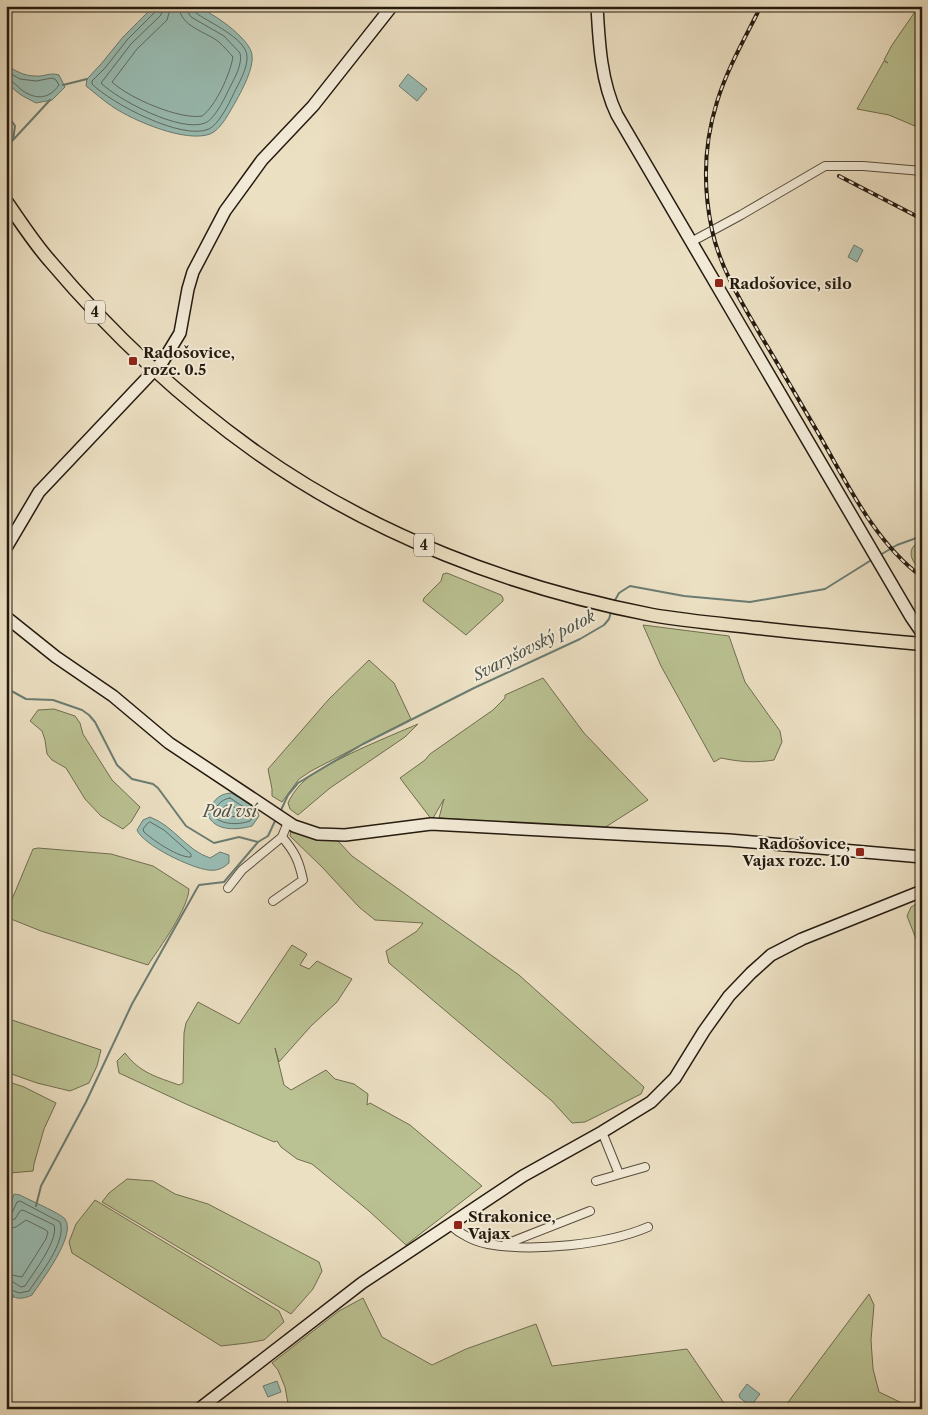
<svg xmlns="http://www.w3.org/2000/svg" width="928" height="1415" font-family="'Libre Caslon Text',serif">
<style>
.green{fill:#bac192;stroke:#6f6e50}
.water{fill:#99bdb4;stroke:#6a7c72}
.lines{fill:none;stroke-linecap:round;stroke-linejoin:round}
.shore{stroke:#5e6c62;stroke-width:1}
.stream{stroke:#6a7c72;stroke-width:2}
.street-casing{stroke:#564c3c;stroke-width:10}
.secondary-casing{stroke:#241a0f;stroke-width:14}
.primary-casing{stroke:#241a0f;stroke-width:15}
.street{stroke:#f3ebd8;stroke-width:8}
.secondary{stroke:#f3ebd8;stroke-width:11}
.primary{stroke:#ece0c3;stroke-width:12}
.rail-casing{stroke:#241a0f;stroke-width:4}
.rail{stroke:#f3ebd8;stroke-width:2;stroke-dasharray:5.5;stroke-linecap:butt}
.poi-dot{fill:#8f2418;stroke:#f3ebd8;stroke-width:2}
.labels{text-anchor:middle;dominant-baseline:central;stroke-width:4;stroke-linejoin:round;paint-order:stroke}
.shield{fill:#f3ebd8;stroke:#62594b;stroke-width:1}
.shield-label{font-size:14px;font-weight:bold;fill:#241a0f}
.poi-label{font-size:15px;font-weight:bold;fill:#241a0f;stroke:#f3ebd8;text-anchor:start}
.water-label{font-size:16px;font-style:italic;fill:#4d5349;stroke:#f3ebd8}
</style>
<rect width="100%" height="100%" fill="#ece0c3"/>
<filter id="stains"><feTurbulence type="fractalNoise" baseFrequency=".004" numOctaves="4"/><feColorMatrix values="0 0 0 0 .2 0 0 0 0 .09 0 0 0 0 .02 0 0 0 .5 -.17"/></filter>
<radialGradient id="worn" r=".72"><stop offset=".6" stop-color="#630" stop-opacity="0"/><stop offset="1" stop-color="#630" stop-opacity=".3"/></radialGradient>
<path class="green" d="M919,6H922V129L889,115L857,109L884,61L888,63L884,60L892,45Z
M922,540V571C910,561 905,548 922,540Z
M447,573L501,595L503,598V601L466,635L423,601L424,598L441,581L443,574Z
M643,625L729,636L745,682L780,731L782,742L774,760C755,763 740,762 721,758L714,762L661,666Z
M369,660L394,683L411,719L311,771L299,779L282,802L272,796V789L268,769L329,699Z
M543,678L584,733L648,800L604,828L439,818L444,799L432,820L400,778L425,760L430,754L493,710L505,698V695Z
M54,709L75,716L80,723L83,734L112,780L140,807L131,822L123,829L101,816L85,799L66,768L52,760L47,754L45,740L42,731L30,721L38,710Z
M418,724L405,737L330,788L298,815L290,809L288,803C293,792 302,781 313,774C345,754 383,739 418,724Z
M291,829L319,839L338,841L352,856L519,975L644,1087L641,1094L585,1122L572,1123L552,1101L389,963L386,951L417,931L423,923L375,920L359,907L322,867L290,836Z
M38,848L111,854L153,866L189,889C188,909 160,947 148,965L41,931L6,917V902L10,904L33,849Z
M922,901V954L907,916L911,907Z
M292,945L307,954L300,965L309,969L317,961L352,979L337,1002L311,1026L279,1062L275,1048L284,1085L291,1090L326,1070L335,1079L354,1084L368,1094L367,1105L370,1103L410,1125L482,1186L406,1245L369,1211L312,1164L297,1159L281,1147L277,1141L274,1142L186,1104L119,1073L117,1061L125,1053C140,1073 157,1077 179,1085L183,1083L184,1033L186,1023L198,1002L239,1024Z
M6,1018L101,1050L97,1066L89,1083L70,1091L37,1083L6,1072Z
M6,1081L24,1087L56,1103L44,1129L34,1164L33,1171L10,1173L6,1171Z
M127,1179L153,1181L175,1194L208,1204L319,1262L322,1271L313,1289L291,1314L102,1202L109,1193Z
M95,1200L279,1311L284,1322L264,1340L247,1343L221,1346L72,1253L69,1242L76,1224Z
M869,1294L874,1305L871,1340L873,1369L879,1392L902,1403H922V1409H783Z
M363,1298L382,1337L432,1365L466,1349L536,1324L552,1366L687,1349L728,1409H289L285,1387L278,1370L272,1363L339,1311Z"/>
<path class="water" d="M154,6C166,6 180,5 192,6C208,8 251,39 252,55C254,68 242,90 236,101C230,111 221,130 210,134C186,143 134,121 113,107C104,101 95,93 86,86L87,79L101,64L123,37Z
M6,65C16,71 24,76 35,76C45,77 49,72 59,75L65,87L52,100L36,103L21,95L6,83Z
M408,74L427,89L417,101L399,86Z
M854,245L863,250L857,262L848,257Z
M231,793L252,805L257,810L259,816L252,826C238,830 215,832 208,815C212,802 217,794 231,793Z
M150,817C174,826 186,850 210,858L220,852L229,855V863C222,869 217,871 208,870C191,868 143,845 137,830L143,820Z
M14,1194L20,1195C29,1200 60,1213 65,1219C77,1235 41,1281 32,1295C22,1300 12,1300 6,1289V1221Z
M277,1381L281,1392L268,1397L263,1386Z
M747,1384L760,1394L751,1406L740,1398L739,1395Z"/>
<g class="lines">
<path class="shore" d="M157,6L156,11L127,40L105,68L92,81V84C111,103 182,141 209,129C218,125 229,104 233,95C238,84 248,69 247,56C246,38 208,22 196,13C193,10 193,10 193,6
M163,6L161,15L131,44L101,83C118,100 181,133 205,123C214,120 225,98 229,89C234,79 243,64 240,53L224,36L191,17L188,12L187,6
M171,6L167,20L137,49L112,82C129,98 180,120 202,116C216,106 230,74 233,57C229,52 224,47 219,42C205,31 180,27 179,6
M6,71L20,79L36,81L52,78L56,80L59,85C49,99 37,100 23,91C17,87 14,80 6,80
M230,798L253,813V816L250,821C239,825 223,825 214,817C213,808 221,799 230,798Z
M229,804L242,812V816L227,817L222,815L221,812L224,807Z
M150,822L164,830L191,854V857C179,858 154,841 144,832L143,829L147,824Z
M6,1215L12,1213L17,1202L20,1201L60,1222C67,1242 40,1274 29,1291L19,1293L6,1288
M6,1221L15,1219L20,1211L23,1210L54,1225C59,1240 33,1273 25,1286L21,1287L13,1282L6,1281
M6,1229L16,1227L26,1220L46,1230L48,1232L46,1239L22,1277L6,1274"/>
<path class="stream" d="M63,85L87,79
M6,112L15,126L13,140L6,147
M13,140L50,100
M880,555L897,545L922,536
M614,602L619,593L630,586L684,596L750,602L825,589L873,559
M6,688L26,699L53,700L82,710L89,715L95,722L117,765L132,779L153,784L158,788L186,826L214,843L239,837L258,842L268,836L275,821
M281,810L288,795L298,783L363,744L474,688L580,639L604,625L609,619L611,612
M36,1206L41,1186L86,1102L132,1004L196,890L199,885L224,882L258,842
M6,1309L13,1296"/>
<defs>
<path id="street" d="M691,242L741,215L825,166H863L922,171
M228,888L242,870L282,837L288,822
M273,901L303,880C299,861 295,852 282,837
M602,1132L619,1174
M596,1181L645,1167
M450,1225C460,1234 475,1242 488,1244C533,1252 606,1245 648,1227
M506,1244L590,1211"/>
<path id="secondary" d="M597,6C599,43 601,82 617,115L911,617L922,633
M6,548L39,492L163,361L180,333L188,289L193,272L225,211L262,160L313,106L392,6
M6,617L56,657L113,696L169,743L294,826L318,834L345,835L431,824L729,840L922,857
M199,1409L362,1283L523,1176L602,1132L651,1102L675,1078L704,1031L729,996L751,973L771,955L802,939L922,891"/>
<path id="primary" d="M6,201C20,221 34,243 50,261C111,333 180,398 256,452C373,535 512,588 652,615C687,621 722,624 758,628C812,634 867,639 922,644"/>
</defs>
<use href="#street" class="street-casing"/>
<use href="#secondary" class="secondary-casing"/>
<use href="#primary" class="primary-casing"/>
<use href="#street" class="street"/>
<use href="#secondary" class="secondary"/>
<use href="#primary" class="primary"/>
<defs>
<path id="rail" d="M761,6C745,38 727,69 717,102C704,143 703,188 712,230C720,268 742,303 761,336C780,367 798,399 817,431C846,481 874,542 922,577
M839,176L922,219"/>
</defs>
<use href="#rail" class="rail-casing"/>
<use href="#rail" class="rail"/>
</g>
<g class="poi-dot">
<rect x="714" y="278" width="10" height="10" rx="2.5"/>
<rect x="128" y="356" width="10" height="10" rx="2.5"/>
<rect x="855" y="847" width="10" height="10" rx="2.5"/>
<rect x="453" y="1220" width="10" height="10" rx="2.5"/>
</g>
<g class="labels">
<g class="shield">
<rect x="85" y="300.5" width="20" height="23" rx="4"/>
<rect x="414" y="533.5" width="20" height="23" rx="4"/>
</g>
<g class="shield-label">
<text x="95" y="312">4</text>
<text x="424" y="545">4</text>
</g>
<g class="poi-label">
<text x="729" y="283">Radošovice, silo</text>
<text x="143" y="352">Radošovice,<tspan x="143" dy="17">rozc. 0.5</tspan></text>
<text x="850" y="843" text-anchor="end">Radošovice,<tspan x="850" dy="17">Vajax rozc. 1.0</tspan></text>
<text x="468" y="1216">Strakonice,<tspan x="468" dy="17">Vajax</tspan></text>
</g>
<g class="water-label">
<text transform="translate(534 645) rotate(-27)">Svaryšovský potok</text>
<text x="230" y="811">Pod vsí</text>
</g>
</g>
<rect width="928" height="1415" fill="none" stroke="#ece0c3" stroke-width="25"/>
<rect x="8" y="8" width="913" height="1400" fill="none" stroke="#241a0f" stroke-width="2.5"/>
<rect x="12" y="12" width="903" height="1390" fill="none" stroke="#241a0f"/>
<rect width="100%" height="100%" filter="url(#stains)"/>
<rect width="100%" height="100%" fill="url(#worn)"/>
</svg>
